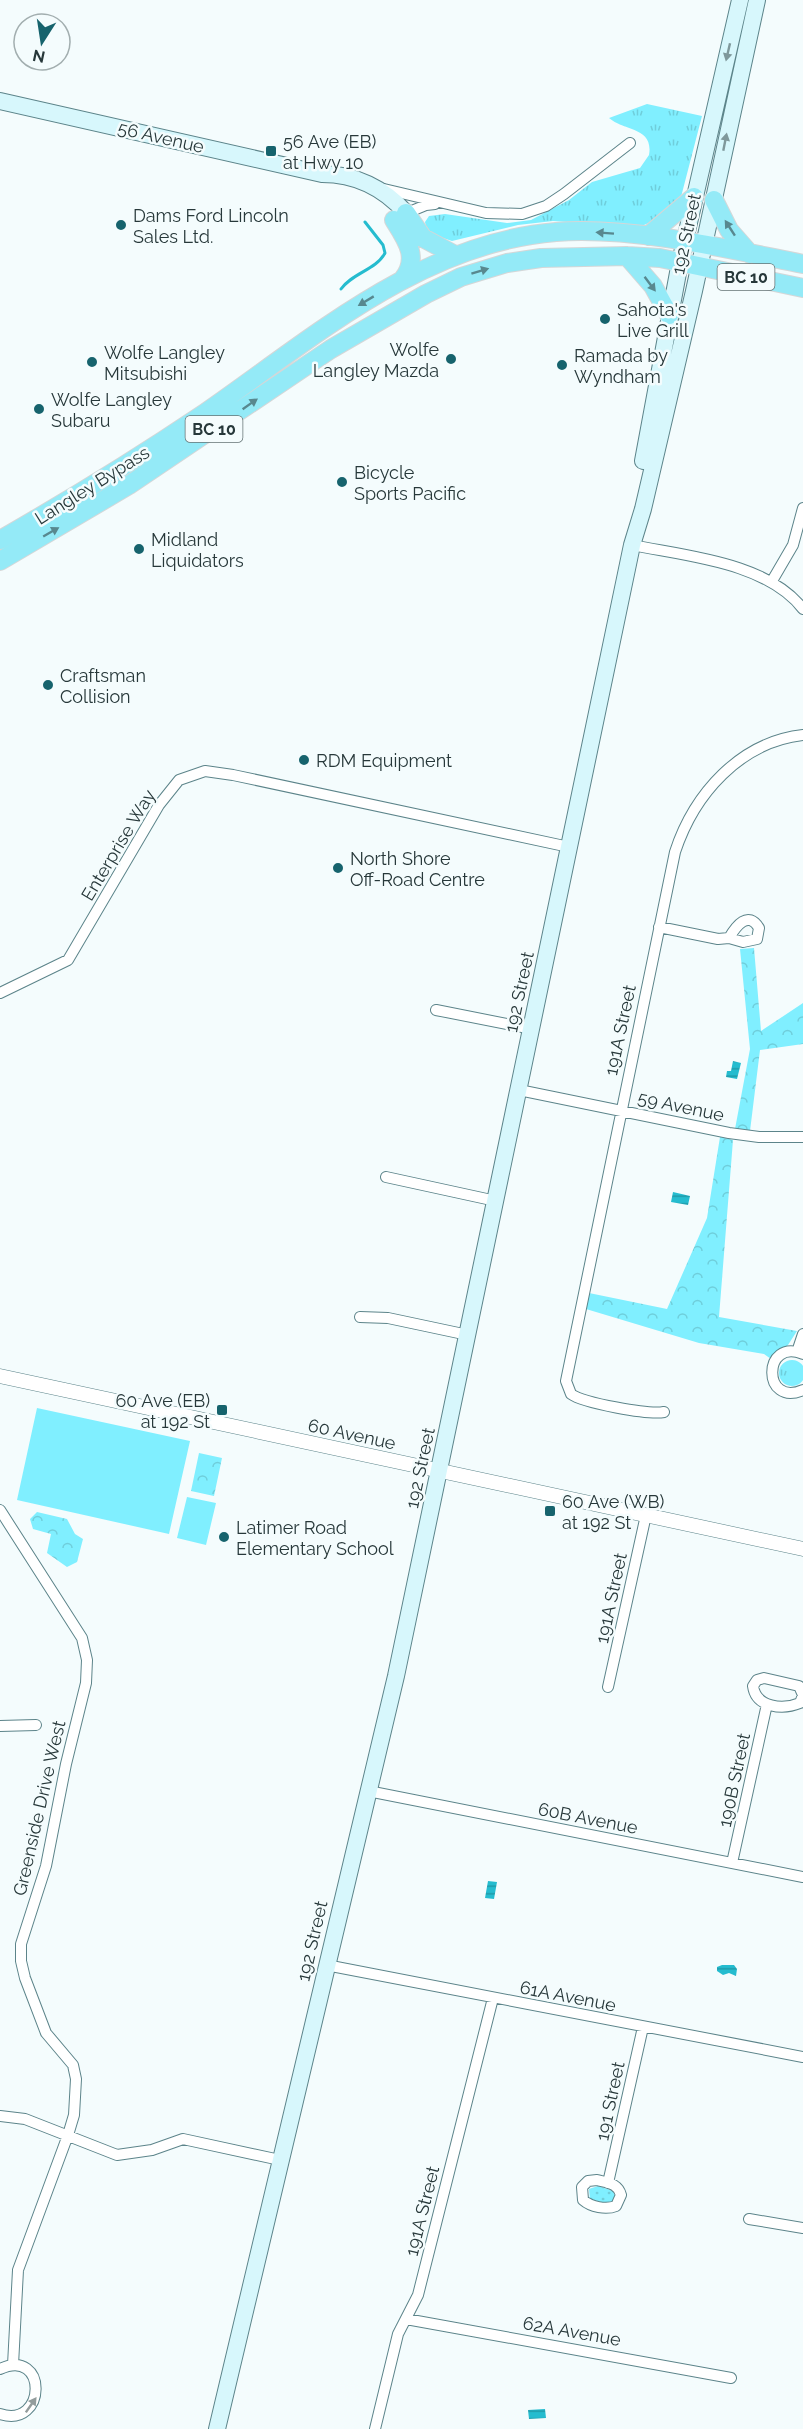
<svg xmlns="http://www.w3.org/2000/svg" width="803" height="2429" font-family="Raleway,sans-serif">
<style>
.grass{fill:url(#grass-tufts)}
.park{fill:url(#park-crowns)}
.garden{fill:url(#garden-dots)}
.pitch{fill:#80efff}
.water{fill:url(#water-rules)}
.lines{fill:none;stroke-linecap:round;stroke-linejoin:round}
.stream{stroke:#25bccf;stroke-width:3}
.minor-casing{stroke:#5c848a;stroke-width:12}
.tertiary-casing{stroke:#5c848a;stroke-width:15}
.secondary-casing{stroke:#5c848a;stroke-width:18}
.trunk-casing{stroke:#d4d7d8;stroke-width:20}
.minor{stroke:#fff;stroke-width:10}
.tertiary{stroke:#fff;stroke-width:14}
.secondary{stroke:#d7f7fc;stroke-width:16}
.trunk{stroke:#94eaf7;stroke-width:18}
.oneway{fill:#7f989b}
.oneway2{fill:#58888f}
.oneway3{fill:#939c9c}
.poi-dot{fill:#16636d;stroke:#f4fcfd;stroke-width:2}
.labels{text-anchor:middle;dominant-baseline:central;stroke-width:5;stroke-linejoin:round;paint-order:stroke}
.shield{fill:#f4fcfd;stroke:#647374;stroke-width:1.5}
.shield-label{font-size:16px;font-weight:bold;fill:#27383a}
.street-label{font-size:18px;fill:#27383a;stroke:#f4fcfd}
.poi-label{font-size:18px;fill:#27383a;stroke:#f4fcfd;text-anchor:start}
</style>
<defs>
<pattern id="grass-tufts" width="24" height="20" patternUnits="userSpaceOnUse" patternTransform="scale(1.5)"><rect width="24" height="20" fill="#80efff"/><path d="M3 7l-1-3M5 7V3M7 7l1-3M15 17l-1-3M17 17v-4M19 17l1-3" fill="none" stroke="#6fcedb"/></pattern>
<pattern id="park-crowns" width="20" height="18" patternUnits="userSpaceOnUse" patternTransform="scale(1.5)"><rect width="20" height="18" fill="#80efff"/><path d="M2 6a3 3 0 1 1 6 0M12 15a3 3 0 1 1 6 0" fill="none" stroke="#6fcedb"/></pattern>
<pattern id="garden-dots" width="8" height="8" patternUnits="userSpaceOnUse" patternTransform="scale(1.5)"><rect width="8" height="8" fill="#80efff"/><path d="M2 2h.1M6 6h.1" fill="none" stroke="#6fcedb" stroke-width="1.8" stroke-linecap="round"/></pattern>
<pattern id="water-rules" width="6" height="5" patternUnits="userSpaceOnUse" patternTransform="scale(1.5)"><rect width="6" height="5" fill="#25bccf"/><path d="M0 2.5h6" fill="none" stroke="#209aa9"/></pattern>
</defs>
<rect width="100%" height="100%" fill="#f4fcfd"/>
<path class="grass" d="M647,104L702,116L681,197L651,222L644,225L636,227L553,221L518,225L452,241L431,234L426,227L425,222L429,216L445,214L507,223L531,220L569,200L592,182L640,168L649,155C654,127 624,131 609,118Z
M779 1373a13 13 0 1 1 26 0a13 13 0 1 1-26 0Z"/>
<path class="park" d="M754,948L761,1031L803,1003V1044L760,1050L750,1131L735,1129L750,1049L740,949Z
M720,1137L733,1140L719,1317L797,1331L788,1345L771,1359L764,1354L699,1343L586,1309L589,1293L667,1309L707,1218Z
M199,1453L222,1458L214,1496L191,1491Z
M37,1512L67,1519L75,1534L83,1539L77,1562L67,1567L47,1553L51,1534L33,1529L30,1519Z"/>
<path class="garden" d="M598,2186L613,2191L615,2196L613,2201L605,2203L590,2199L589,2189Z"/>
<path class="pitch" d="M37,1408L190,1441L169,1534L17,1500Z
M187,1497L216,1503L206,1545L177,1538Z"/>
<path class="water" d="M733,1061L741,1063L737,1079L726,1077L727,1071H731Z
M673,1192L690,1196L688,1205L671,1202Z
M488,1881L497,1882L494,1899L485,1898Z
M722,1965H734L737,1969L736,1976L729,1973L723,1975L717,1971V1967Z
M545,2409L546,2418L529,2419L528,2410Z"/>
<g class="lines">
<path class="stream" d="M341,289C352,273 376,270 385,253L383,245L365,222"/>
<defs>
<path id="minor" d="M384,189L486,213L522,214L546,206L564,194L630,143
M402,215L426,205L435,204
M632,545C685,556 767,562 803,609
M772,581L793,545L803,508
M659,927L718,939L729,938L743,942L757,939L759,928C748,910 736,926 729,938
M0,993L68,960L159,805L179,780L205,771L233,775L569,847
M436,1010L532,1029
M519,1090L729,1133L759,1137H803
M386,1177L496,1201
M360,1317L388,1318L468,1335
M797,1352L803,1334
M803,1354C762,1337 762,1408 803,1390
M664,1412C649,1415 583,1403 571,1394L566,1381L675,852C694,794 740,742 803,735
M0,1510L82,1638L87,1660L86,1683L66,1764L46,1866L21,1944V1961L25,1978L46,2033L73,2065L76,2079L74,2115L68,2135L18,2270L13,2365
M764,1678L799,1686L803,1695L800,1703C783,1710 756,1708 753,1686L757,1680Z
M608,1687L646,1515
M0,1726L36,1725
M368,1791L803,1877
M732,1863L767,1704
M326,1965L803,2057
M0,2116L25,2119L117,2155L152,2150L183,2139L280,2160
M597,2180C607,2183 618,2183 621,2195L616,2206C606,2210 591,2207 583,2200L582,2187L588,2181Z
M608,2183L643,2027
M749,2219L803,2228
M406,2319L731,2378
M0,2369C48,2347 47,2429 0,2414
M375,2429L398,2334L418,2295L493,1998"/>
<path id="tertiary" d="M0,1376L803,1549"/>
<path id="secondary" d="M0,101L322,174C355,174 384,188 406,213
M643,461L680,262L740,0
M217,2429L396,1676L632,545L643,509L694,291L757,0"/>
<path id="trunk" d="M714,200L729,230L750,254
M406,213L423,238L455,255
M394,220C406,239 420,258 403,279
M648,236L694,197
M627,256L653,286L669,315
M0,540C70,500 138,458 205,413C312,339 420,243 556,232C632,226 728,249 803,264
M0,561L129,485L331,349L426,294L461,277L507,263L541,258L627,256L660,258L803,288"/>
</defs>
<use href="#minor" class="minor-casing"/>
<use href="#tertiary" class="tertiary-casing"/>
<use href="#secondary" class="secondary-casing"/>
<use href="#trunk" class="trunk-casing"/>
<use href="#minor" class="minor"/>
<use href="#tertiary" class="tertiary"/>
<use href="#secondary" class="secondary"/>
<use href="#trunk" class="trunk"/>
</g>
<defs><path id="oneway-solid" d="M-6-.8H1V-3.2L6.5 0L1 3.2V.8H-6Z" transform="scale(1.5)"/></defs>
<g class="oneway">
<use href="#oneway-solid" transform="translate(728 52) rotate(103)"/>
<use href="#oneway-solid" transform="translate(725 142) rotate(-79)"/>
</g>
<g class="oneway2">
<use href="#oneway-solid" transform="translate(730 228) rotate(-123)"/>
<use href="#oneway-solid" transform="translate(605 233) rotate(-176)"/>
<use href="#oneway-solid" transform="translate(480 271) rotate(-17)"/>
<use href="#oneway-solid" transform="translate(650 284) rotate(53)"/>
<use href="#oneway-solid" transform="translate(366 301) rotate(149)"/>
<use href="#oneway-solid" transform="translate(250 404) rotate(-35)"/>
<use href="#oneway-solid" transform="translate(51 532) rotate(-30)"/>
</g>
<use class="oneway3" href="#oneway-solid" transform="translate(31 2405) rotate(-55)"/>
<g class="poi-dot">
<rect x="265" y="145" width="12" height="12" rx="3"/>
<circle cx="121" cy="225" r="6"/>
<circle cx="605" cy="319" r="6"/>
<circle cx="451" cy="359" r="6"/>
<circle cx="92" cy="362" r="6"/>
<circle cx="562" cy="365" r="6"/>
<circle cx="39" cy="409" r="6"/>
<circle cx="342" cy="482" r="6"/>
<circle cx="139" cy="549" r="6"/>
<circle cx="48" cy="685" r="6"/>
<circle cx="304" cy="760" r="6"/>
<circle cx="338" cy="868" r="6"/>
<rect x="216" y="1404" width="12" height="12" rx="3"/>
<rect x="544" y="1505" width="12" height="12" rx="3"/>
<circle cx="224" cy="1537" r="6"/>
</g>
<g class="labels">
<g class="shield">
<rect x="717.5" y="264" width="57" height="26" rx="4.5"/>
<rect x="185.5" y="416" width="57" height="26" rx="4.5"/>
</g>
<g class="shield-label">
<text x="746" y="277">BC 10</text>
<text x="214" y="429">BC 10</text>
</g>
<g class="street-label">
<text transform="translate(161 137) rotate(13)">56 Avenue</text>
<text transform="translate(686 234) rotate(-78)">192 Street</text>
<text transform="translate(92 485) rotate(-32)">Langley Bypass</text>
<text transform="translate(118 845) rotate(-59)">Enterprise Way</text>
<text transform="translate(519 992) rotate(-78)">192 Street</text>
<text transform="translate(620 1030) rotate(-78)">191A Street</text>
<text transform="translate(681 1106) rotate(12)">59 Avenue</text>
<text transform="translate(352 1434) rotate(12)">60 Avenue</text>
<text transform="translate(420 1468) rotate(-78)">192 Street</text>
<text transform="translate(611 1598) rotate(-78)">191A Street</text>
<text transform="translate(734 1780) rotate(-78)">190B Street</text>
<text transform="translate(39 1808) rotate(-77)">Greenside Drive West</text>
<text transform="translate(588 1818) rotate(11)">60B Avenue</text>
<text transform="translate(312 1941) rotate(-77)">192 Street</text>
<text transform="translate(568 1996) rotate(11)">61A Avenue</text>
<text transform="translate(610 2101) rotate(-78)">191 Street</text>
<text transform="translate(422 2211) rotate(-76)">191A Street</text>
<text transform="translate(572 2331) rotate(10)">62A Avenue</text>
</g>
<g class="poi-label">
<text x="283" y="141">56 Ave (EB)<tspan x="283" dy="21">at Hwy 10</tspan></text>
<text x="133" y="215">Dams Ford Lincoln<tspan x="133" dy="21">Sales Ltd.</tspan></text>
<text x="617" y="309">Sahota's<tspan x="617" dy="21">Live Grill</tspan></text>
<text x="439" y="349" text-anchor="end">Wolfe<tspan x="439" dy="21">Langley Mazda</tspan></text>
<text x="104" y="352">Wolfe Langley<tspan x="104" dy="21">Mitsubishi</tspan></text>
<text x="574" y="355">Ramada by<tspan x="574" dy="21">Wyndham</tspan></text>
<text x="51" y="399">Wolfe Langley<tspan x="51" dy="21">Subaru</tspan></text>
<text x="354" y="472">Bicycle<tspan x="354" dy="21">Sports Pacific</tspan></text>
<text x="151" y="539">Midland<tspan x="151" dy="21">Liquidators</tspan></text>
<text x="60" y="675">Craftsman<tspan x="60" dy="21">Collision</tspan></text>
<text x="316" y="760">RDM Equipment</text>
<text x="350" y="858">North Shore<tspan x="350" dy="21">Off-Road Centre</tspan></text>
<text x="210" y="1400" text-anchor="end">60 Ave (EB)<tspan x="210" dy="21">at 192 St</tspan></text>
<text x="562" y="1501">60 Ave (WB)<tspan x="562" dy="21">at 192 St</tspan></text>
<text x="236" y="1527">Latimer Road<tspan x="236" dy="21">Elementary School</tspan></text>
</g>
</g>
<g transform="translate(42 42) rotate(192)"><circle r="28" fill="#f4fcfd" stroke="#a2aeaf" stroke-width="1.5"/>
<path d="M0-4.5L10 22L0 15L-10 22Z" fill="#16636d"/>
<text y="-9" font-size="16" font-weight="bold" text-anchor="middle" fill="#27383a">N</text>
</g>
</svg>
